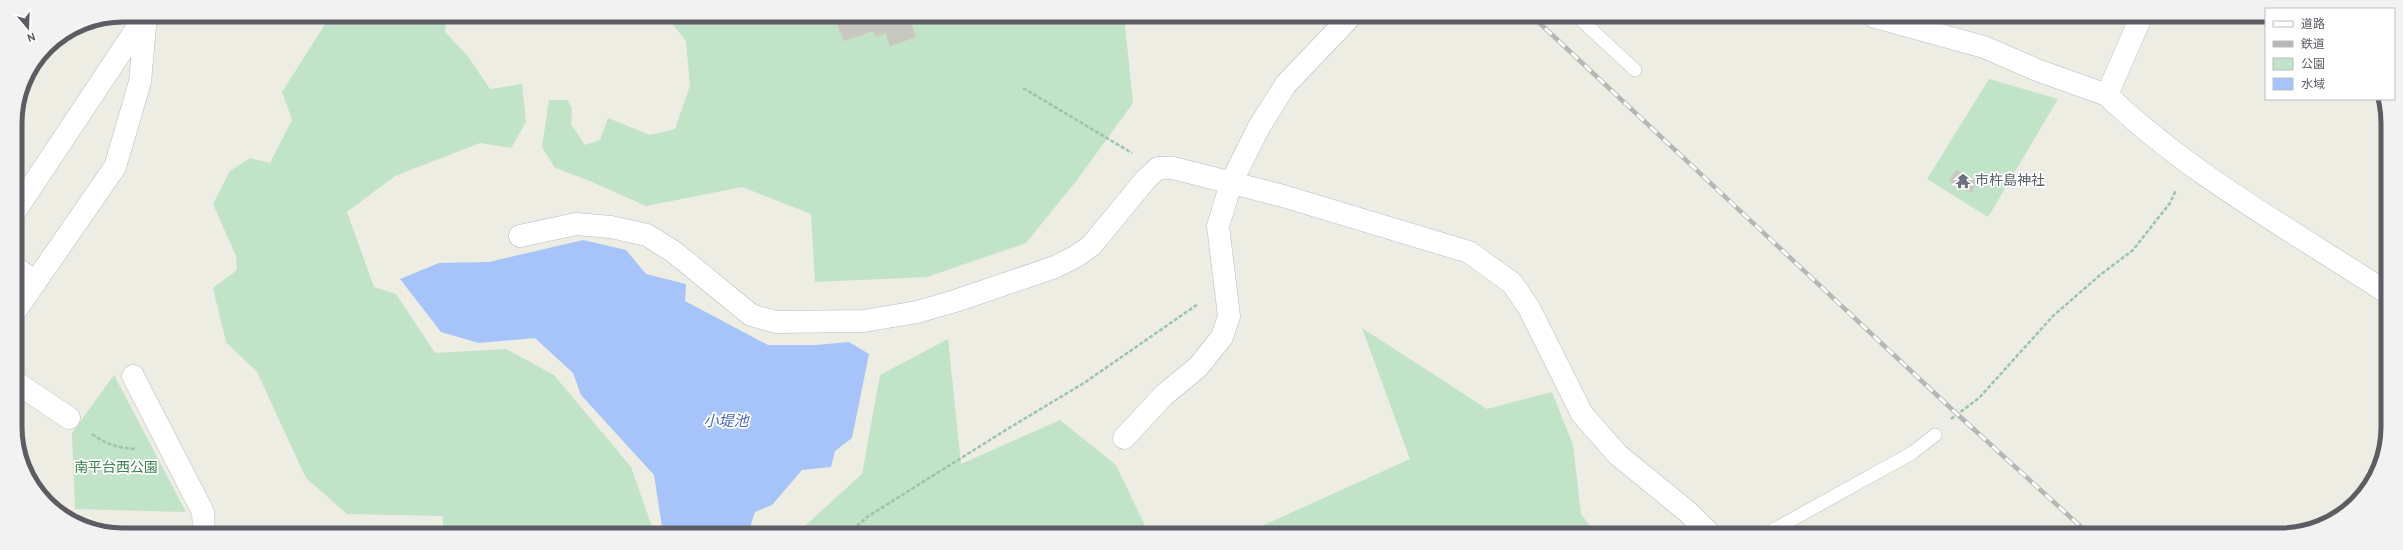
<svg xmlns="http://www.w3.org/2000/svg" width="2403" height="550" font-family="Overpass,'Noto Sans JP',sans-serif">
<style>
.green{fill:#c1e3c8}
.water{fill:#a6c4fa}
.building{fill:#c8c7c0;stroke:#d1cfc2}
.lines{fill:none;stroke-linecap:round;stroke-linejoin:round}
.lane-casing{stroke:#babbc1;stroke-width:14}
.street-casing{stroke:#babbc1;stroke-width:23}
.path{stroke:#9bc3af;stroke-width:2.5;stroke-dasharray:4 2;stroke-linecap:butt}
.lane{stroke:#fff;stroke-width:13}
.street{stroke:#fff;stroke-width:22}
.rail-casing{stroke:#b5b6b6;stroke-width:4.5}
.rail{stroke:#fff;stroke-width:3;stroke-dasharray:9;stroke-linecap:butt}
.labels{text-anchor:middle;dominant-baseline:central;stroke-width:3.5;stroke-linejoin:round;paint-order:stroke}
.worship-label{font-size:14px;fill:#5b616d;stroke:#fff;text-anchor:start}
.park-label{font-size:14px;fill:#3a824c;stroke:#fff}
.water-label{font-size:15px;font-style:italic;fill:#4a6abb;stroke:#fff}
.rim{fill:none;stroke:#5b5d63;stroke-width:5}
</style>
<rect width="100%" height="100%" fill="#edede3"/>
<path class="green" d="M331,15H447L445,32L467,55L490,89L522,84L526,122L511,148L480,143L395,176L347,212L374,287L396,294L435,353L506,349L554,375L631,467L654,533H443V516L347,514L306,478L257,372L226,342L213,288L237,270L236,256L213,204L230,171L250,158L270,163L292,120L282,92Z
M666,16H1124L1133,103L1077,180L1026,243L927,277L815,282L811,214L742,187L646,206L590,181L555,168L542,147L549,100H567L572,108L571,124L585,145L600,140L608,118L650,135L675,129L690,86L686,41Z
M1989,79L2058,99L1988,217L1927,179Z
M1362,328L1487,409L1552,392L1573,445L1581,514L1596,534H1244L1410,459Z
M948,339L961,464L1060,420L1116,465L1149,534H796L862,474L880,375Z
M114,375L186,512L75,509L72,433Z"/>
<path class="water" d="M583,240L626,250L646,274L686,284L685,301L768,345H816L849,342L869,354L852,438L835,451L831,467L802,470L772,505L755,512L748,533H663L654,475L581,395L573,373L535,338L479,343L441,332L400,279L439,263L489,262Z"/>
<path class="building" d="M862,16H915L909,18L916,37L890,46L886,33L876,37L873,31L844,41L837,24Z
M1956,170L1977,182L1971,193L1949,181Z"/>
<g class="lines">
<defs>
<path id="lane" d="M1577,16L1635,70
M1766,534L1912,453L1935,435"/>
<path id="street" d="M1875,17L1984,47L2037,70L2107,95L2141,17
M2107,95C2186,172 2293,231 2386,292
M16,210L145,16
M520,236L576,224L611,227L647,235L674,252L751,315L776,322L864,321L917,312L955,301L1055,267L1075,257L1091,246L1146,179L1158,168H1173L1283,196L1469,252L1512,283L1529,308L1582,414L1618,455L1688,512L1710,534
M16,268L36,282
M16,310L115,167L140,82L146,15
M133,376L203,512L204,533
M17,383L69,418
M1124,438L1164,395L1198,367L1222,337L1229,316L1218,226L1231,183L1259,127L1286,84L1351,16"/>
</defs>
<use href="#lane" class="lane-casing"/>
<use href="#street" class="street-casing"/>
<path class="path" d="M1023,88L1132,153
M1951,419L1979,398L2053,316L2100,275L2133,250L2170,203L2176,190
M92,434C107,445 119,448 137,449
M848,534L867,517L1009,428L1084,383L1198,304"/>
<use href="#lane" class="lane"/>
<use href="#street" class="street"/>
<defs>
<path id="rail" d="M1532,16L1957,414L2090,535"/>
</defs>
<use href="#rail" class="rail-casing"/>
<use href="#rail" class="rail"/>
</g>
<defs>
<symbol id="temple-bare" viewBox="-9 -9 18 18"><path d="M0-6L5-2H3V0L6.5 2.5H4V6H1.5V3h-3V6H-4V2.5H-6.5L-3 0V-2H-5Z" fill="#6b7280" stroke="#fff" stroke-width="2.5" paint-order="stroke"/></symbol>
</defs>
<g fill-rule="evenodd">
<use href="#temple-bare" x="1952" y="170" width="22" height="22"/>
</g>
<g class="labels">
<g class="worship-label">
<text x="1975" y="181">市杵島神社</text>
</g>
<g class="park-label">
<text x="116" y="468">南平台西公園</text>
</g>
<g class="water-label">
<text x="726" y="422">小堤池</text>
</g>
</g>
<path d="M0 0H2403V550H0ZM123 22H2280A101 101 0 0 1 2381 123V427A101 101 0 0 1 2280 528H123A101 101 0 0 1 22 427V123A101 101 0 0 1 123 22Z" fill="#f2f2f3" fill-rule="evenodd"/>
<path class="rim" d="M123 22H2280A101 101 0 0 1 2381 123V427A101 101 0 0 1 2280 528H123A101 101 0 0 1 22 427V123A101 101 0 0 1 123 22Z"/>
<rect x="2265" y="8" width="130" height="92" fill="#ffffff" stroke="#bdbec1"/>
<rect x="2273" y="21" width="20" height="6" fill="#ffffff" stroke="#bdbec1"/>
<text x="2301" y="28" font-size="12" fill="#5b5d63">道路</text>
<rect x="2273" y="41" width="20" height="6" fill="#b5b6b6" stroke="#bdbec1"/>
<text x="2301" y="48" font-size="12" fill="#5b5d63">鉄道</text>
<rect x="2273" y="58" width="20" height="12" fill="#c1e3c8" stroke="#bdbec1"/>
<text x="2301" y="68" font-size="12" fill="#5b5d63">公園</text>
<rect x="2273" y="78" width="20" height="12" fill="#a6c4fa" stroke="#bdbec1"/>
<text x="2301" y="88" font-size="12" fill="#5b5d63">水域</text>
<g transform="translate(28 28) rotate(161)" stroke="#ffffff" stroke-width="3" paint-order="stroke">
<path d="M0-3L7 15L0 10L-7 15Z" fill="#5b5d63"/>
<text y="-6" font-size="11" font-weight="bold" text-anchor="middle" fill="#5b5d63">N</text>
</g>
</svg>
